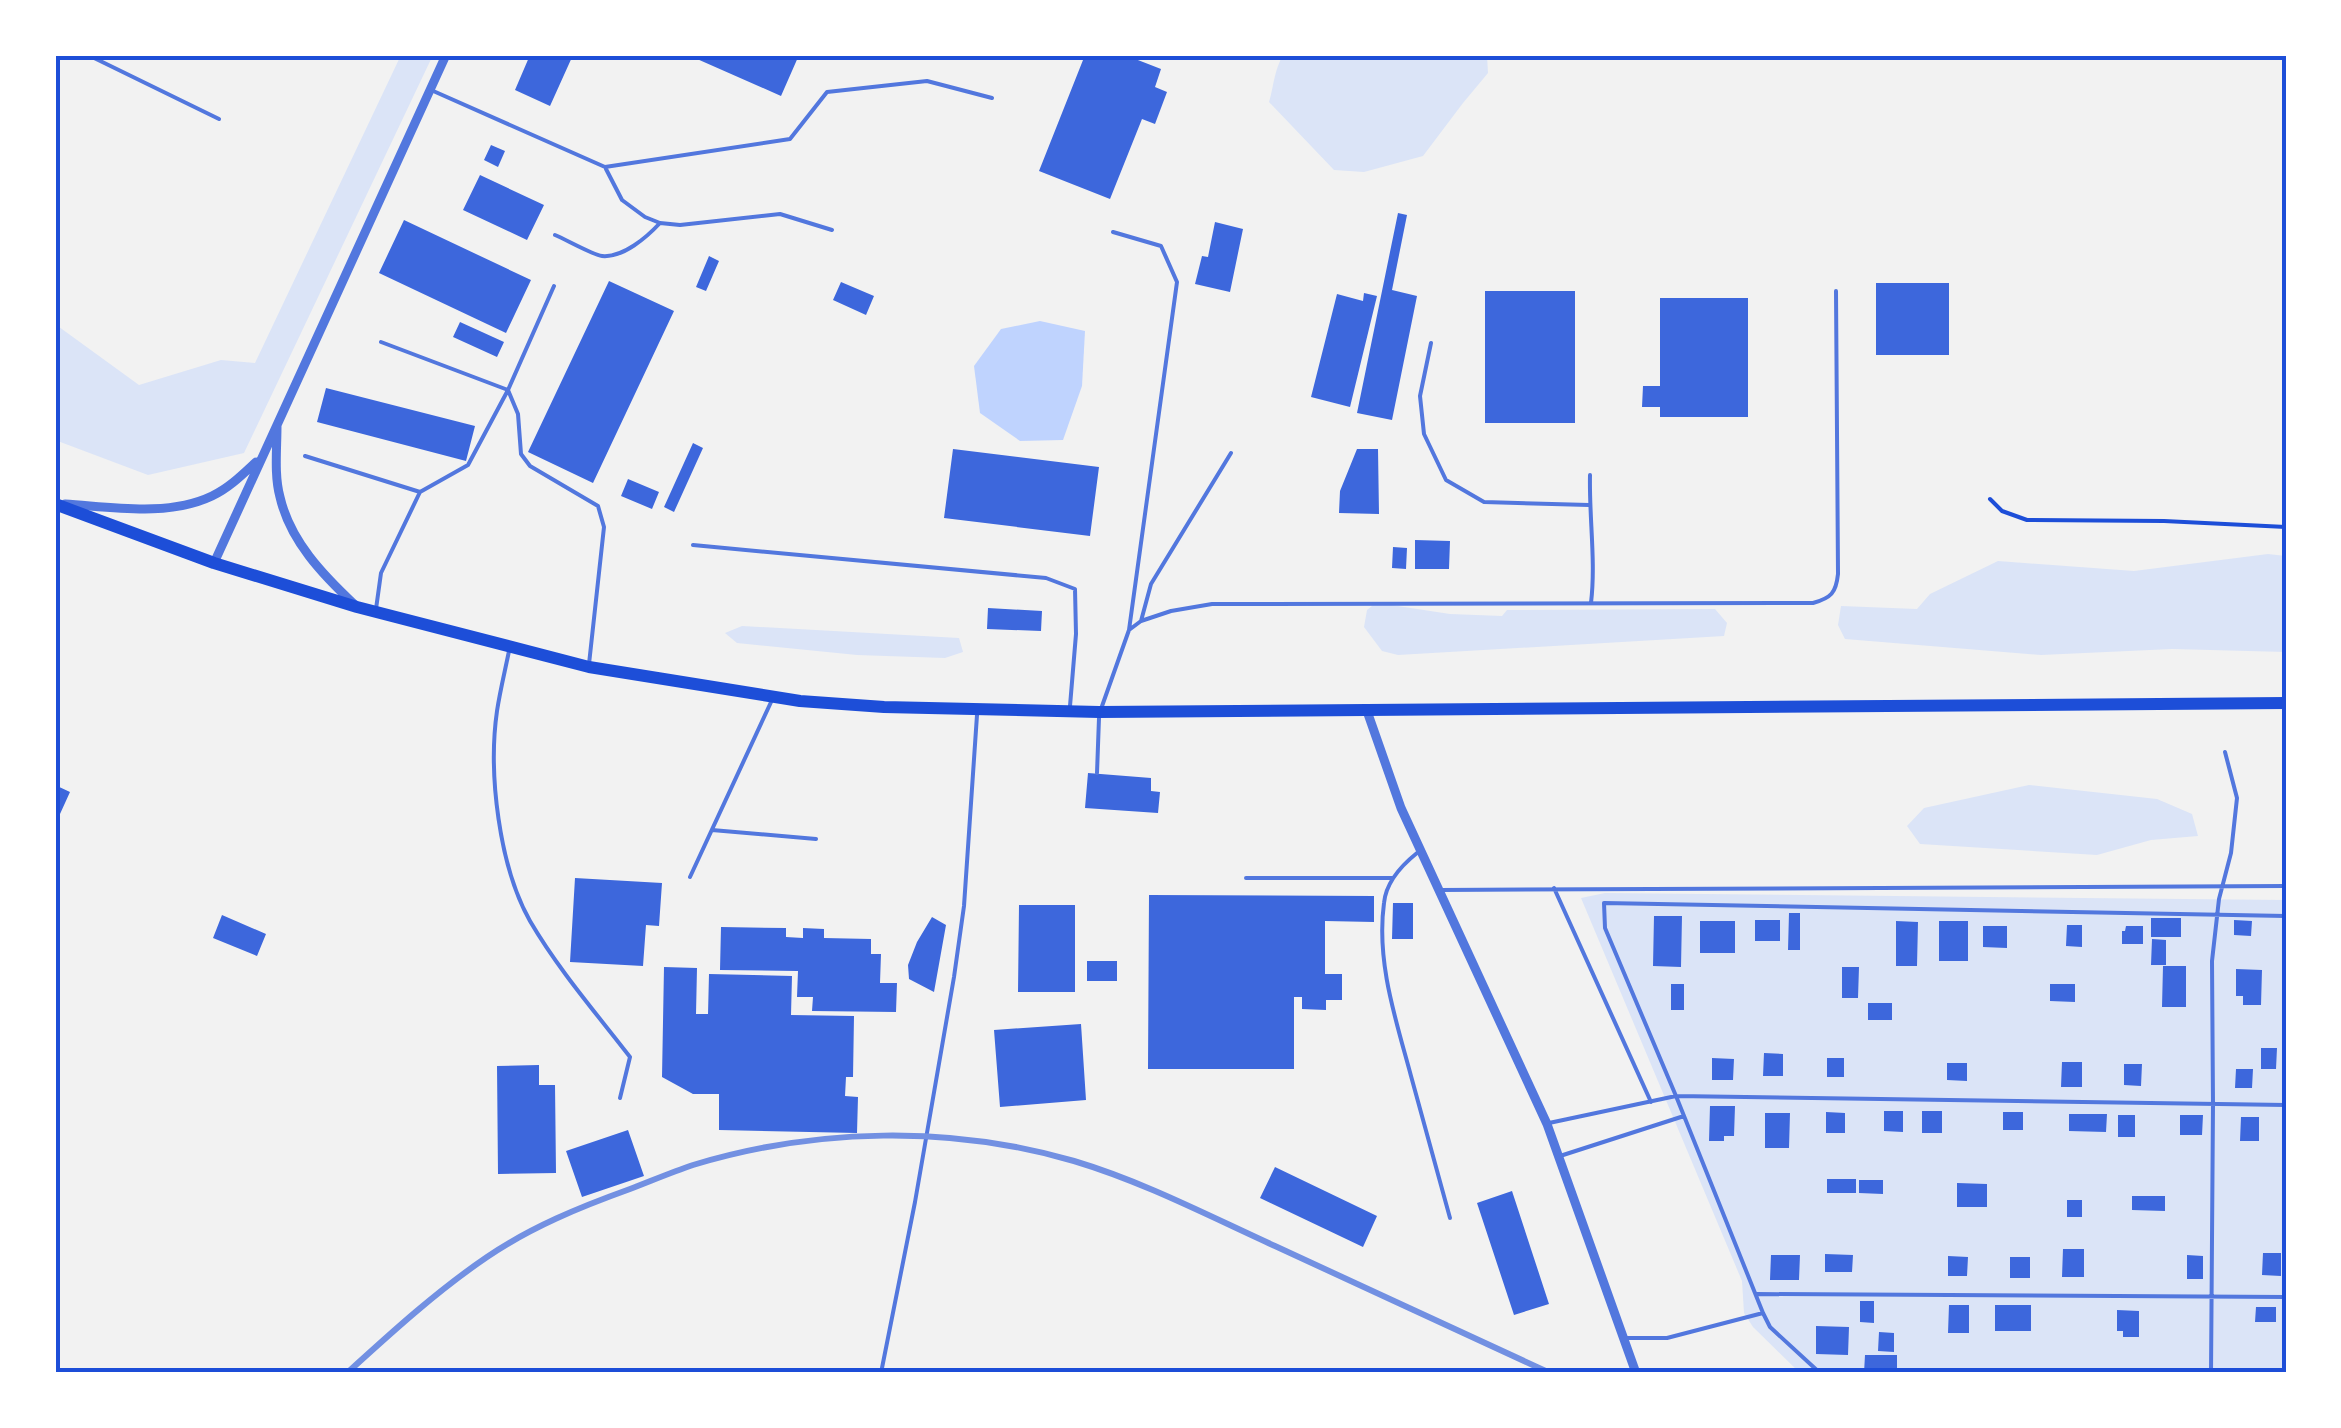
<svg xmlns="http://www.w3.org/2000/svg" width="2341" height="1428" font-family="Montserrat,sans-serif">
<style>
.green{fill:#dbe4f7}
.water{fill:#bfd3fe}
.building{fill:#3d67dc}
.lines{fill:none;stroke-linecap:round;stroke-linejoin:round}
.path{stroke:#1d4ed8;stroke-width:4}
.service{stroke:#5277de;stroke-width:4}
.minor{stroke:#5277de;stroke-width:9}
.primary{stroke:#1d4ed8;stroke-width:12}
.rail{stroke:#7290e2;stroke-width:6}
.neatline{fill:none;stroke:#1d4ed8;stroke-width:4}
</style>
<rect width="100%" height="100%" fill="#f2f2f2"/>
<path class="green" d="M401,55H433L244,453L148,475L55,440V324L139,385L221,360L255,363Z
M1283,55H1487L1488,73L1463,103L1423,156L1364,172L1334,170L1269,102C1274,85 1274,71 1283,55Z
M2268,554L2286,556V652L2172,649L2041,655L1845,639L1838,625L1841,606L1917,609L1930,594L1998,561L2134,571Z
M1391,605L1450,614L1502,616L1507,610L1715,609L1727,623L1724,636L1398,655L1382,651L1364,627L1367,610L1372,606Z
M742,626L959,638L963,652L945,658L857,655L737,643L725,633Z
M2029,785L2157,799L2192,814L2198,836L2151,840L2097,855L1920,844L1907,826L1924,808Z
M1605,893L2286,900V1373H1800L1753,1327L1744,1313L1742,1281L1581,898Z"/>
<path class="water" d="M1040,321L1085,331L1082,386L1063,440L1020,441L980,413L974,366L1001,329Z"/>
<path class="building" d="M530,55H573L550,106L515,90Z
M688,55H799L781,96Z
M1085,55H1125L1161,69L1155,87L1167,92L1155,124L1142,119L1110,199L1039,171Z
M491,145L505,151L498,167L484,160Z
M480,175L544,205L527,240L463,210Z
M1398,213L1407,215L1392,290L1417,296L1392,420L1357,413Z
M404,220L531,280L506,333L379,273Z
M1215,222L1243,229L1230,292L1195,284L1202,256L1208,257Z
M709,256L719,261L706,291L696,287Z
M609,281L674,311L593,483L528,452Z
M841,282L874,296L866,315L833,300Z
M1876,283H1949V355H1876Z
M1485,291H1575V423H1485Z
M1364,293L1377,296L1350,407L1311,397L1337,294L1363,301Z
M1660,298H1748V417H1660V407H1642L1643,386H1660Z
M460,322L504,342L497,357L453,337Z
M326,388L475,426L466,461L317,422Z
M693,443L703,448L674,512L664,507Z
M953,449L1099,467L1090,536L944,518Z
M1357,449H1378L1379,514L1339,513L1340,491Z
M628,479L659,492L652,509L621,496Z
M1415,540L1450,541L1449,569H1415Z
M1393,547L1407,548L1406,569L1392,568Z
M988,608L1042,611L1041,631L987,629Z
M1088,773L1151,778V791L1160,792L1158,813L1085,808Z
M55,785L70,792L55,825Z
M575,878L662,883L659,926L646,925L643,966L570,962Z
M1149,895L1374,896V922L1325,921V974H1342V1000H1326V1010L1302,1009V997H1294V1069H1148Z
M1393,903H1413V939H1392Z
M1019,905H1075V992H1018Z
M1789,913H1800V950H1788Z
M222,915L266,934L257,956L213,938Z
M1654,916H1682L1681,967L1653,966Z
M932,917L946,925L934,992L909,979L908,965L917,942Z
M2151,918H2181V937H2151Z
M1755,920H1780V941H1755Z
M2234,920L2252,921L2251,936L2234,935Z
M1700,921H1735V953H1700Z
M1896,921L1918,922L1917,966H1896Z
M1939,921H1968V961H1939Z
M2067,925H2082V947L2066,946Z
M1983,926H2007V948L1983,947Z
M2126,926H2143V944H2122V931H2125Z
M721,927L786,928V937L803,938V928L824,929V938L871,939V954H881L880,983H897L896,1012L812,1011L813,997H797L798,971L720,970Z
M2152,939L2166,940V965H2151Z
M1087,961H1117V981H1087Z
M2163,966H2186V1007H2162Z
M664,967L697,968L696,1014H708L709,974L792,976L791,1015L854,1016L853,1077H846L845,1096L858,1097L857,1133L719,1130V1094H693L662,1077Z
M1842,967H1859L1858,998H1842Z
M2236,969L2262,970L2261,1005H2243V996H2236Z
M1671,984H1684V1010H1671Z
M2050,984H2075V1002L2050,1001Z
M1868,1003H1892V1020H1868Z
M1081,1024L1086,1100L1000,1107L994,1030Z
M2261,1048H2277L2276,1069H2261Z
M1764,1053L1783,1054V1076H1763Z
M1712,1058L1734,1059L1733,1080H1712Z
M1827,1058H1844V1077H1827Z
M2062,1062H2082V1087H2061Z
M1947,1063H1967V1081L1947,1080Z
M2124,1064H2142L2141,1086L2124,1085Z
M539,1065V1085H555L556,1173L498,1174L497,1066Z
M2236,1069H2253L2252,1088H2235Z
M1710,1106H1735L1734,1136H1724V1141H1709Z
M1884,1111H1903V1132L1884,1131Z
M1922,1111H1942V1133H1922Z
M1826,1112L1845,1113V1133H1826Z
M2003,1112H2023V1130H2003Z
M1765,1113H1790L1789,1148H1765Z
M2069,1114H2107L2106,1132L2069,1131Z
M2118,1115H2135V1137H2118Z
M2180,1115H2203L2202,1135H2180Z
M2241,1117H2259V1141H2240Z
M628,1130L644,1176L582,1197L566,1151Z
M1275,1167L1377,1216L1363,1247L1260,1198Z
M1827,1179H1856V1193H1827Z
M1859,1180H1883V1194L1859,1193Z
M1957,1183L1987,1184V1207H1957Z
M1512,1191L1549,1304L1514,1315L1477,1203Z
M2132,1196H2165V1211L2132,1210Z
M2067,1200H2082V1217H2067Z
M2063,1249H2084V1277H2062Z
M2263,1253H2281V1276L2262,1275Z
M1825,1254L1853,1255L1852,1272H1825Z
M1771,1255H1800L1799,1280H1770Z
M2187,1255L2203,1256V1279H2187Z
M1948,1256L1968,1257L1967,1276H1948Z
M2010,1257H2030V1278H2010Z
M1860,1301H1874V1323L1860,1322Z
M1949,1305H1969V1333H1948Z
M1995,1305H2031V1331H1995Z
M2256,1307H2276V1322H2255Z
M2117,1310L2139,1311V1337H2123V1331H2117Z
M1816,1326L1849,1327L1848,1355L1816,1354Z
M1879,1332L1894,1333V1352L1878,1351Z
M1865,1355H1897V1373H1864Z"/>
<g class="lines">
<path class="path" d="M1990,499L2002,511L2027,520L2164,521L2286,527"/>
<path class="service" d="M88,55L219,119
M431,90L605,167L790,139L827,92L927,81L992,98
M606,169L622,200L645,217L660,223L680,225L780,214L832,230
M1113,232L1161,246L1177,282L1129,630
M555,235C565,239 593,255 602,256C623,258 647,237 660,223
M381,342L508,390L518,414L521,454L530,466L598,506L604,527L589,664
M1431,343L1420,396L1424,434L1446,480L1484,502L1589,505
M305,456L420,492
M1590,475C1589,518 1596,561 1591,603
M693,545L1046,578L1075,589L1076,634L1070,706
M376,609L381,573L420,492L468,465L508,390L554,286
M1141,621L1151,584L1231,453
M509,651C505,671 500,691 497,711C488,773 499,866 530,921C558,969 596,1013 630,1057L620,1098
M1101,709L1129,630L1141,621L1171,611L1212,604L1813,603C1831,598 1836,593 1838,574L1836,291
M1097,773L1099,718
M712,830L816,839
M1417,853C1402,865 1386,882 1384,903C1376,962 1396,1020 1411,1076C1424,1124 1437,1171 1450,1218
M690,877L772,700
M1246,878H1393
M1554,888L1651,1102
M1440,890L2286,886
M1549,1123L1676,1096L2286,1105
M1560,1156L1684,1116
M1757,1294L2286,1297
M1626,1338H1667L1763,1313
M881,1373L915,1202L954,977L964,906L977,715
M1820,1373L1770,1327L1763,1313L1676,1096L1605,928L1604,903L2286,916
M2211,1373L2213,1104L2212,961L2219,899L2231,853L2237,798L2225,752"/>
<path class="minor" d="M277,426C277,449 274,475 280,497C290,541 323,575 355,605
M65,504C112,507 168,517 212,496C229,488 242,475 256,462
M214,563L446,55
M1367,711L1401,808L1547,1124L1636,1373"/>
<path class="primary" d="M55,504L214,563L357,607L589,667L800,701L884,707L1099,712L2286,703"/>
<path class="rail" d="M347,1373C392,1332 437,1291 487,1257C531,1227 580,1207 630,1189C651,1181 672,1172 693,1165C815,1128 951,1125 1074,1161C1144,1182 1209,1216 1275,1246C1367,1288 1458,1331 1550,1373"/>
</g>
<rect width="2341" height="1428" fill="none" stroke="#ffffff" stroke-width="115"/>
<rect x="58" y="58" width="2226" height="1312" class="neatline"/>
</svg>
